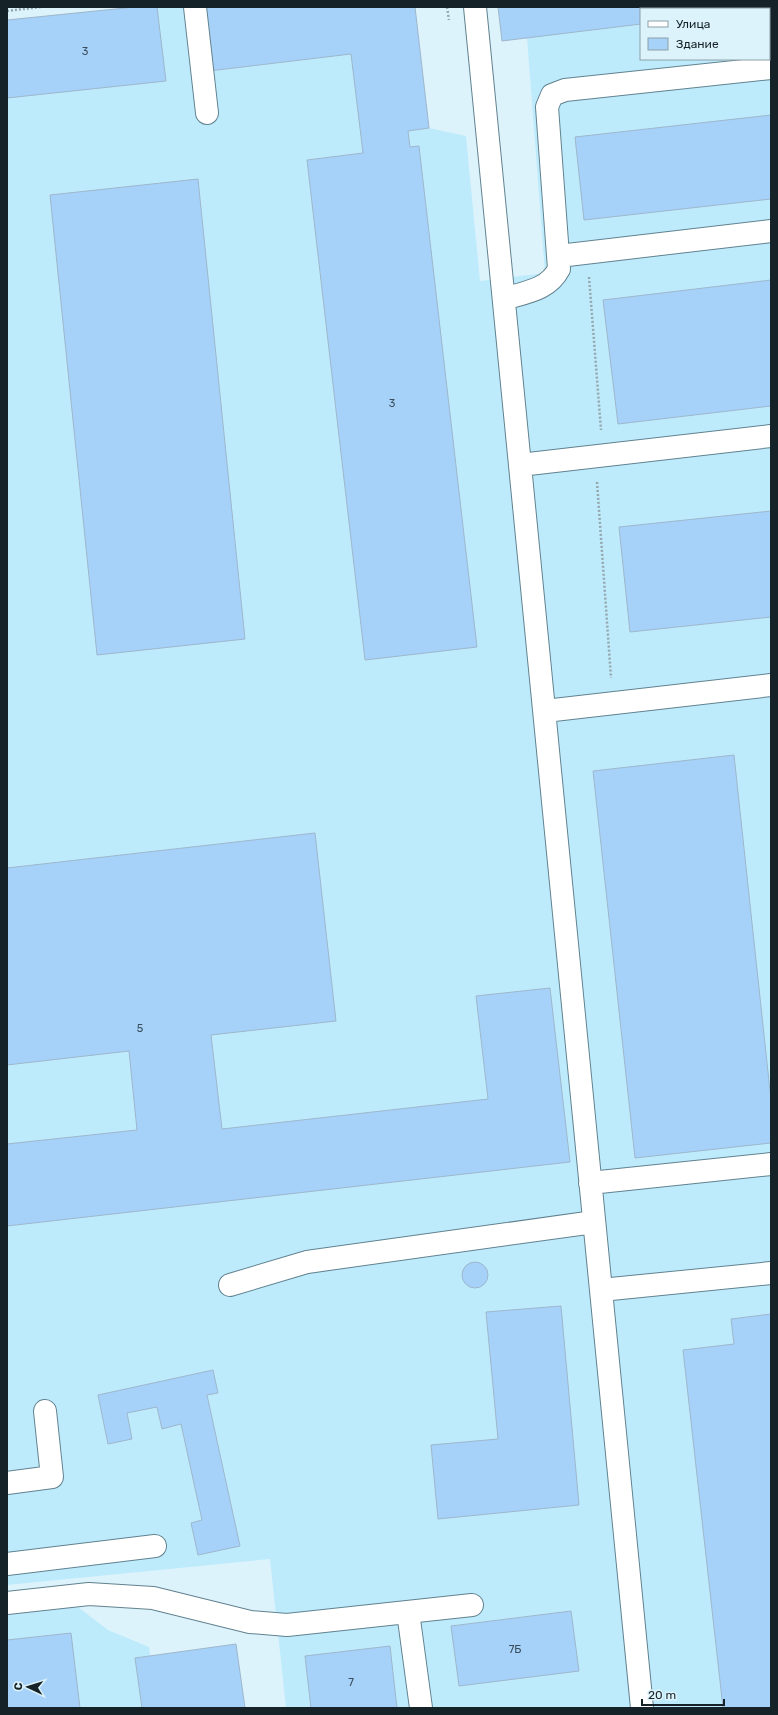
<svg xmlns="http://www.w3.org/2000/svg" width="778" height="1715" font-family="Rubik,sans-serif">
<style>
.built{fill:#beebfc;fill-rule:evenodd}
.building{fill:#a6d1f8;stroke:#9eb7cd}
.lines{fill:none;stroke-linecap:round;stroke-linejoin:round}
.minor-casing{stroke:#61828f;stroke-width:24}
.path{stroke:#94a7ae;stroke-width:2.5;stroke-dasharray:2 2;stroke-linecap:butt}
.minor{stroke:#fff;stroke-width:22}
.labels{text-anchor:middle;dominant-baseline:central;stroke-width:3;stroke-linejoin:round;paint-order:stroke}
.number-label{font-size:11px;fill:#394e5c}
</style>
<rect width="100%" height="100%" fill="#ddf3fb"/>
<path class="built" d="M135,7H415L429,128L466,136L480,281L545,273L527,38L498,7H771V1708H286L270,1559L7,1585V20ZM641,9H769V59H641Z
M78,1607L108,1630L149,1647L158,1708H7V1615Z"/>
<path class="building" d="M135,7H157L166,81L7,98V20Z
M202,7H415L429,128L408,131L410,147L419,146L477,647L365,660L307,160L363,153L351,54L209,71Z
M498,7H771V8L641,9V24L502,41Z
M771,115V199L584,220L575,137Z
M198,179L245,639L97,655L50,195Z
M771,280V406L618,424L603,300Z
M771,511V617L630,632L619,527Z
M734,755L771,1100V1143L635,1158L593,771Z
M315,833L336,1021L211,1035L222,1129L488,1099L476,996L550,988L570,1162L7,1226V1144L137,1130L129,1051L7,1065V868Z
M462 1275a13 13 0 1 1 26 0a13 13 0 1 1-26 0Z
M561,1306L579,1505L438,1519L431,1445L498,1439L486,1312Z
M771,1314V1708H723L683,1350L734,1344L731,1319Z
M213,1370L218,1393L207,1395L240,1546L198,1555L191,1523L202,1520L181,1424L162,1429L157,1407L127,1413L132,1439L108,1444L98,1395Z
M571,1611L579,1671L459,1686L451,1626Z
M71,1633L80,1708H7V1640Z
M236,1644L245,1708H142L135,1658Z
M390,1646L397,1708H311L305,1656Z"/>
<g class="lines">
<defs>
<path id="minor" d="M195,7L207,113
M475,7L642,1708
M559,256L771,231
M504,299C526,292 548,290 559,269L547,107L552,95L565,90L771,68
M520,465L771,436
M545,711L771,685
M590,1183L771,1164
M230,1285L307,1262L594,1222
M601,1290L771,1273
M7,1483L52,1477L45,1411
M7,1564L155,1546
M7,1603L89,1594L153,1598L250,1622L287,1625L472,1605
M408,1612L421,1708"/>
</defs>
<use href="#minor" class="minor-casing"/>
<path class="path" d="M447,7L449,20
M7,11L41,7
M589,277L601,430
M597,482L611,678"/>
<use href="#minor" class="minor"/>
</g>
<g class="labels">
<g class="number-label">
<text x="85" y="51">3</text>
<text x="392" y="403">3</text>
<text x="140" y="1028">5</text>
<text x="515" y="1649">7Б</text>
<text x="351" y="1682">7</text>
</g>
</g>
<rect width="778" height="1715" fill="none" stroke="#152328" stroke-width="16"/>
<rect x="640" y="8" width="130" height="52" fill="#ddf3fb" stroke="#8da0a7"/>
<rect x="648" y="21" width="20" height="6" fill="#ffffff" stroke="#8da0a7"/>
<text x="676" y="28" font-size="12" fill="#152328">Улица</text>
<rect x="648" y="38" width="20" height="12" fill="#a6d1f8" stroke="#8da0a7"/>
<text x="676" y="48" font-size="12" fill="#152328">Здание</text>
<g transform="translate(28 1687) rotate(274)" stroke="#ddf3fb" stroke-width="3" paint-order="stroke">
<path d="M0-3L7 15L0 10L-7 15Z" fill="#152328"/>
<text y="-6" font-size="11" font-weight="bold" text-anchor="middle" fill="#152328">С</text>
</g>
<path d="M642 1699v6h82v-6" fill="none" stroke="#152328" stroke-width="2"/>
<text x="648" y="1699" font-size="12" fill="#152328" stroke="#ddf3fb" stroke-width="3" paint-order="stroke">20 m</text>
</svg>
